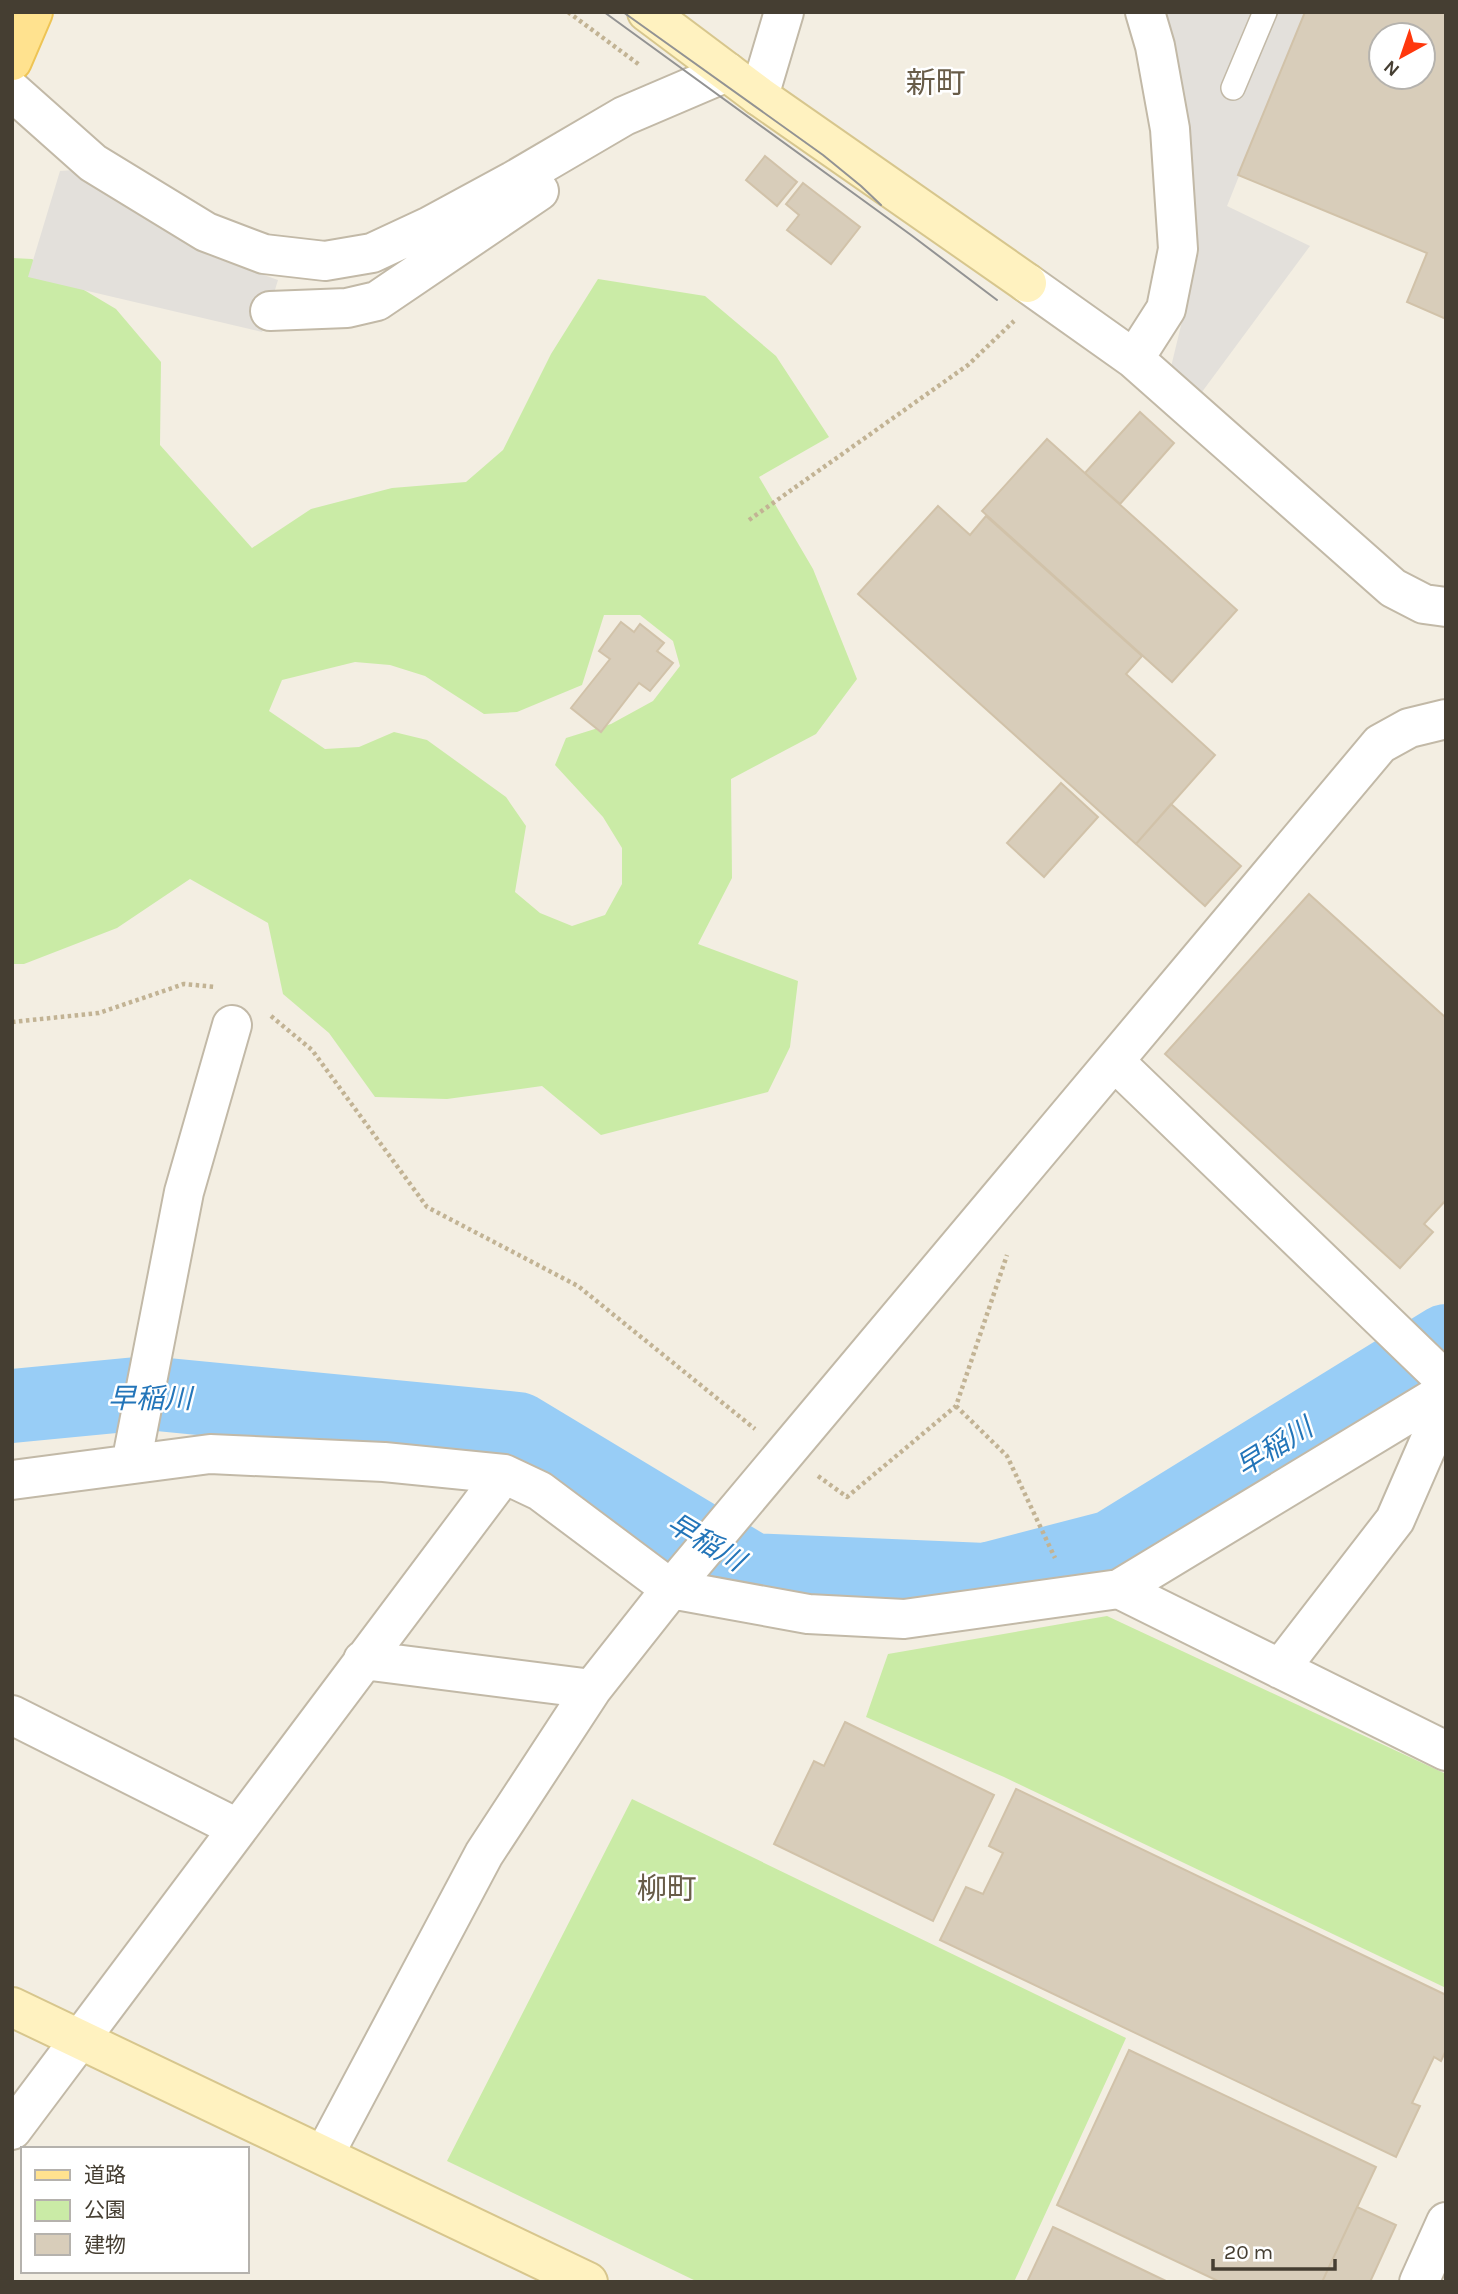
<svg xmlns="http://www.w3.org/2000/svg" width="1458" height="2294" font-family="Karla,'Noto Sans JP',sans-serif">
<style>
.green{fill:#caeba6;fill-rule:evenodd}
.parking{fill:#e3e0db}
.lines{fill:none;stroke-linecap:round;stroke-linejoin:round}
.river{stroke:#98cdf6;stroke-width:74}
.building{fill:#d8cdba;stroke:#d1c2a9;stroke-width:2;fill-rule:evenodd}
.lane-casing{stroke:#c2b9a7;stroke-width:26}
.street-casing{stroke:#c2b9a7;stroke-width:42}
.secondary-casing{stroke:#d7c68d;stroke-width:42}
.primary-casing{stroke:#eec455;stroke-width:42}
.path{stroke:#c2b394;stroke-width:4.5;stroke-dasharray:3.5 3.5;stroke-linecap:butt}
.lane{stroke:#fff;stroke-width:23}
.street{stroke:#fff;stroke-width:38}
.secondary{stroke:#fff2c0;stroke-width:38}
.primary{stroke:#ffe28f;stroke-width:38}
.tram{stroke:#939393;stroke-width:2}
.labels{text-anchor:middle;dominant-baseline:central;stroke-width:5;stroke-linejoin:round;paint-order:stroke}
.water-label{font-size:28px;font-style:italic;fill:#2375b9;stroke:#fff}
.quarter-label{font-size:30px;fill:#685c48;stroke:#fff}
</style>
<rect width="100%" height="100%" fill="#f3eee2"/>
<path class="green" d="M12,258L32,259L116,309L161,362L160,445L252,548L311,509L392,488L466,482L503,450L551,354L598,279L705,296L776,356L829,437L759,477L813,569L857,679L816,734L731,779L732,878L698,944L798,981L790,1047L768,1092L601,1135L542,1086L447,1099L375,1097L329,1033L283,994L268,923L190,879L117,928L24,964H12ZM604,615H640L673,641L680,666L653,701L611,724L566,738L555,765L603,817L622,848V884L605,915L572,926L540,913L515,892L526,826L506,797L427,740L394,732L359,747L325,749L269,711L282,680L355,662L390,665L425,676L484,714L517,712L582,685Z
M1107,1616L1446,1774V1988L1004,1777L866,1717L888,1654Z
M632,1799L1126,2038L1014,2282H698L447,2161Z"/>
<path class="parking" d="M1164,12H1305L1227,206L1310,246L1199,396L1170,371L1199,251L1187,130Z
M74,170L171,235L208,255L278,280L262,332L28,277L60,171Z"/>
<g class="lines">
<path class="river" d="M12,1406L147,1393L518,1429L752,1570L985,1580L1112,1547L1446,1341"/>
</g>
<path class="building" d="M1305,12H1446V319L1407,302L1427,253L1238,175ZM1381,35H1423V77H1381Z
M765,156L797,182L777,206L746,180Z
M803,183L860,227L831,264L787,230L799,215L786,204Z
M1140,412L1174,443L1120,504L1085,473Z
M1047,439L1237,610L1172,682L982,511Z
M938,506L970,535L986,516L1142,656L1126,674L1215,755L1136,844L858,594Z
M621,622L634,632L640,624L664,643L657,651L673,663L650,691L639,683L601,732L571,708L610,659L599,651Z
M1061,783L1098,817L1044,877L1007,843Z
M1171,804L1241,866L1205,906L1136,844Z
M1309,894L1446,1018V1200L1424,1224L1433,1232L1400,1268L1165,1054Z
M845,1722L994,1795L933,1921L774,1844L814,1761L824,1766Z
M1016,1789L1446,1995V2050L1441,2061L1434,2057L1412,2103L1420,2106L1396,2157L940,1940L966,1887L983,1894L1003,1853L989,1846Z
M1129,2050L1376,2167L1322,2282H1220L1057,2205Z
M1357,2207L1396,2225L1370,2282H1322Z
M1053,2227L1064,2232L1168,2282H1027Z"/>
<g class="lines">
<defs>
<path id="lane" d="M1233,88L1265,12"/>
<path id="street" d="M12,91L93,163L206,232L264,254L325,261L372,253L430,226L513,181L624,116L727,72
M759,96L784,12
M1027,283L1134,359L1393,588L1424,604L1446,607
M270,311L347,308L377,301L539,191
M1134,359L1166,309L1178,249L1170,129L1155,46L1145,12
M1114,1061L1446,1381
M131,1464L184,1192L232,1025
M12,1480L210,1454L384,1462L504,1474L540,1491L671,1589L808,1614L904,1619L1119,1589L1446,1391
M1119,1589L1446,1751
M363,1660L592,1689L671,1589L1380,744L1409,728L1446,719
M1280,1669L1395,1520L1446,1403
M12,1715L237,1828
M12,2130L504,1474
M324,2155L484,1854L592,1689
M1419,2282L1446,2222"/>
<path id="secondary" d="M647,12L759,96L1027,283
M12,2007L588,2282"/>
<path id="primary" d="M12,61L33,12"/>
</defs>
<use href="#lane" class="lane-casing"/>
<use href="#street" class="street-casing"/>
<use href="#secondary" class="secondary-casing"/>
<use href="#primary" class="primary-casing"/>
<path class="path" d="M568,12L641,66
M749,520L968,365L1014,321
M271,1016L312,1050L427,1207L578,1286L755,1429
M12,1022L99,1013L184,984L216,987
M956,1406L1007,1456L1055,1558
M818,1476L847,1497L956,1406L1007,1255"/>
<use href="#lane" class="lane"/>
<use href="#street" class="street"/>
<use href="#secondary" class="secondary"/>
<use href="#primary" class="primary"/>
<path class="tram" d="M604,12L911,235L997,300
M623,12L823,155L861,186L881,205"/>
</g>
<g class="labels">
<g class="water-label">
<text x="150" y="1398">早稲川</text>
<text transform="translate(1274 1447) rotate(-32)">早稲川</text>
<text transform="translate(706 1542) rotate(31)">早稲川</text>
</g>
<g class="quarter-label">
<text x="936" y="83">新町</text>
<text x="667" y="1889">柳町</text>
</g>
</g>
<rect width="1458" height="2294" fill="none" stroke="#453e32" stroke-width="28"/>
<rect x="21" y="2147" width="228" height="126" fill="#ffffff" stroke="#b5b2ad" stroke-width="2"/>
<rect x="35" y="2170" width="35" height="10" fill="#ffe28f" stroke="#b5b2ad" stroke-width="2"/>
<text x="84" y="2182" font-size="21" fill="#453e32">道路</text>
<rect x="35" y="2200" width="35" height="21" fill="#caeba6" stroke="#b5b2ad" stroke-width="2"/>
<text x="84" y="2217" font-size="21" fill="#453e32">公園</text>
<rect x="35" y="2234" width="35" height="21" fill="#d8cdba" stroke="#b5b2ad" stroke-width="2"/>
<text x="84" y="2252" font-size="21" fill="#453e32">建物</text>
<g transform="translate(1402 56) rotate(220)"><circle r="33" fill="#ffffff" stroke="#b5b2ad" stroke-width="2"/>
<path d="M0-5L12 26L0 18L-12 26Z" fill="#ff380d"/>
<text y="-10" font-size="19" font-weight="bold" text-anchor="middle" fill="#453e32">N</text>
</g>
<path d="M1213 2259v10h122v-10" fill="none" stroke="#453e32" stroke-width="3.5"/>
<text x="1224" y="2259" font-size="21" fill="#453e32" stroke="#ffffff" stroke-width="5" paint-order="stroke">20 m</text>
</svg>
